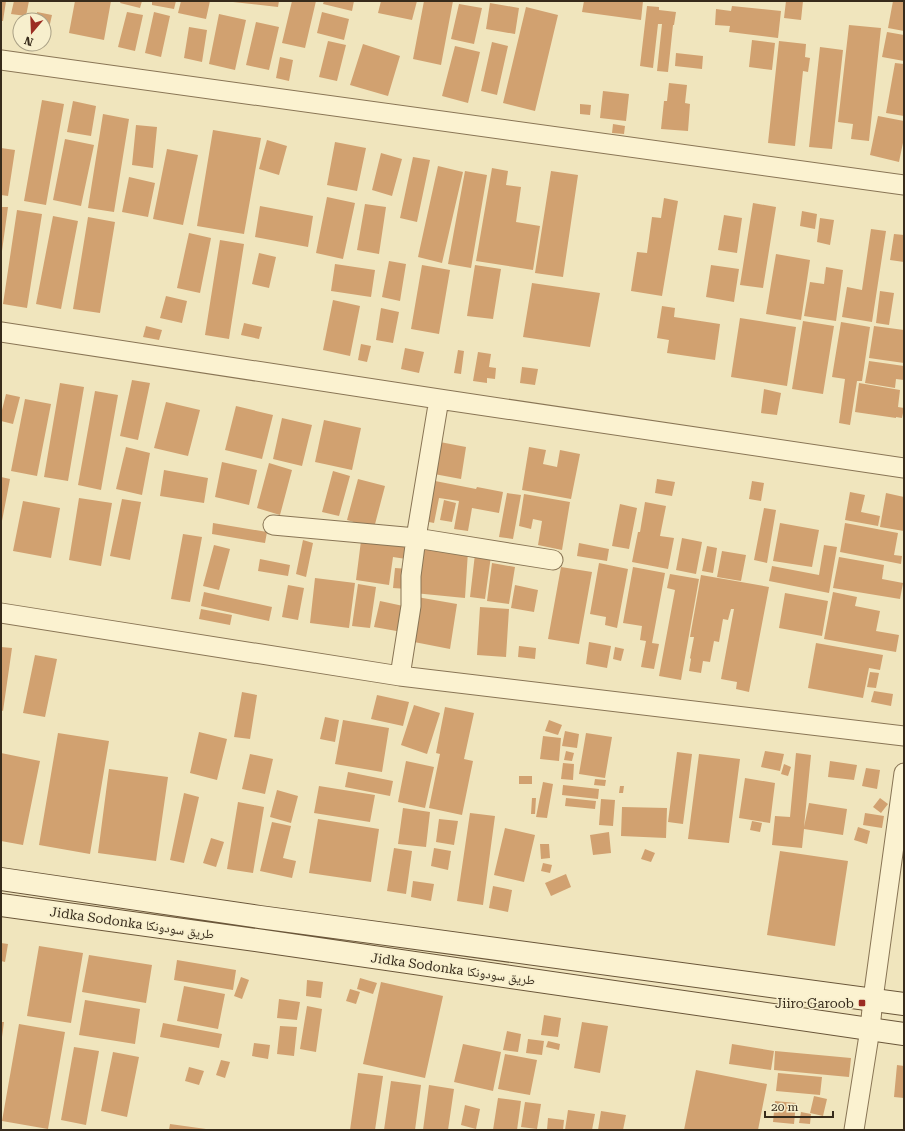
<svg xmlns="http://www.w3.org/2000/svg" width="905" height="1131" font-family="'Roboto Serif','Noto Naskh Arabic',serif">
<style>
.building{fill:#d1a170}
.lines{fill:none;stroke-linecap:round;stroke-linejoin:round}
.street-casing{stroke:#897555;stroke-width:21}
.secondary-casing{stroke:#6a5639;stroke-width:24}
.street{stroke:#fbf2d0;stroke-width:19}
.secondary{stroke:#fbf2d0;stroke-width:22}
.poi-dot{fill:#9b2c22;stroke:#f7efcd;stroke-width:1.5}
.labels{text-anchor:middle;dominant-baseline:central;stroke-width:3;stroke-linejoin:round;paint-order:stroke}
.street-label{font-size:13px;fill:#372b1b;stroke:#f7efcd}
.poi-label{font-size:13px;fill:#372b1b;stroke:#f7efcd;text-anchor:end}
</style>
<rect width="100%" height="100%" fill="#f0e5bd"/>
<path class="building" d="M1,1H6L3,21H1Z
M14,1H29L26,16L11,14Z
M75,1H111L104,40L69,33Z
M121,1H142L140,8L120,3Z
M152,1H176L174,9L152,5Z
M181,1H210L206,19L178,13Z
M233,1H279L278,7L233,2Z
M292,1H316L305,48L282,43Z
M324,1H354L352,11L323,4Z
M381,1H417L412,20L378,13Z
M424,1H453L441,65L413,59Z
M584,1H643L641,20L582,12Z
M786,1H803L801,20L784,18Z
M893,1H904V31L888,28Z
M490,3L519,8L515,34L486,29Z
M459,4L482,8L474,44L451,39Z
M647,6L659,7V10L676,12L674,25H673L668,72L657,71L662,24H658L653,68L640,66Z
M732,6L781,11L778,38L729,32L730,26L715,25L716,9L731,11Z
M526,7L558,15L535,111L503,103Z
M37,12L52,15L47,37L44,36V20H36Z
M127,12L143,15L135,51L118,47Z
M154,12L170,16L161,57L145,53Z
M322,12L349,19L344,40L317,33Z
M219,14L246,20L235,70L209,64Z
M256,22L279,27L269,70L246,65Z
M849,25L881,28L869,141L851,139L853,124L838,122Z
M189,27L207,30L202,62L184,58Z
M887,32L904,35V61L882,57Z
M752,40L775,43L772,70L749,67Z
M328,41L346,45L337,81L319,77Z
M779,41L806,44L805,57L810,58L808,72L803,71L795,146L768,143Z
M492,42L508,46L497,95L481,91Z
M363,44L400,56L388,96L350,85Z
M455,46L480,52L468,103L442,96Z
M820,47L843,50L832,149L809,147Z
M676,53L703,56L702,69L675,66Z
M280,57L293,60L289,81L276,78Z
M895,63L904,64V116L886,113Z
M669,83L687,85L685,103L690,104L688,131L661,129L664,101H667Z
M603,91L629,94L626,121L600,118Z
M42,100L64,104L46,205L24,201Z
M73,101L96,106L91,136L67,132Z
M580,104L591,105L590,115L580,114Z
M103,114L129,119L114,212L88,208Z
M878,116L904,121V138L899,162L870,155Z
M613,124L625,126L624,134L612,133Z
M136,125L157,127L153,168L132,165Z
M213,130L261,138L244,234L197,226Z
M65,139L94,145L81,206L53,200Z
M267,140L287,146L279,175L259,169Z
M335,142L366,148L357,191L327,185Z
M1,148L15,150L8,196L1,195Z
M167,149L198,155L183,225L153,219Z
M381,153L402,159L392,196L372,190Z
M413,157L430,160L417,222L400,218Z
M438,166L463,172L442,263L418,257Z
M492,168L508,171L506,185L521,187L516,222L540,226L533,270L476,261Z
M465,171L487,175L471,268L448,264Z
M551,171L578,175L563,277L535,273Z
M129,177L155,183L148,217L122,212Z
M327,197L355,203L343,259L316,253Z
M664,198L678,201L662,296L631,291L637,252L647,253L652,217L661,218Z
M753,203L776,207L763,288L740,285Z
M365,204L386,207L379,254L357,250Z
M260,206L313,216L308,247L255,237Z
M1,207H8L2,251H1Z
M17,210L42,214L27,308L3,304Z
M802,211L817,214L815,229L800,226Z
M724,215L742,218L737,253L718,250Z
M53,216L78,221L61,309L36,304Z
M88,217L115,222L100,313L73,309Z
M820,218L834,220L830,245L817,242Z
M871,229L886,231L872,322L842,317L847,287L862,290Z
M189,233L211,238L200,293L177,288Z
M894,234L904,235V262L890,260Z
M220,240L244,244L229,339L205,335Z
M259,253L276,257L269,288L252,284Z
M776,254L810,260L801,320L766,314Z
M389,261L406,264L400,301L382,297Z
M335,264L375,270L371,297L331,291Z
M422,265L450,270L439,334L411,329Z
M475,265L501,269L493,319L467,316Z
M711,265L739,269L734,302L706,297Z
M826,267L843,270L836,321L804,316L810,282L824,284Z
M532,283L600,293L590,347L523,337Z
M880,291L894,293L889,325L876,323Z
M166,296L187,301L182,323L160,318Z
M333,300L360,306L350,356L323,350Z
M662,306L675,308L674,317L720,324L715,360L667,353L669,340L657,338Z
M381,308L399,312L393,343L376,340Z
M740,318L796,327L787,386L731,377Z
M803,321L834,326L823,394L792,389Z
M841,322L870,327L862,381H857L850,425L839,423L845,379L832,377Z
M244,323L262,327L259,339L241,335Z
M146,326L162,330L159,340L143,337Z
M874,326L904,330V363L869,358Z
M361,344L371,346L367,362L358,360Z
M405,348L424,352L419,373L401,369Z
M458,350L464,351L461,374L454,373Z
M478,352L491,354L489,367L496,368L495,379L487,378V383L473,381Z
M869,361L904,366V380L896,379L895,388L865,383Z
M522,367L538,369L535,385L520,383Z
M132,380L150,383L138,440L120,436Z
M60,383L84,387L68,481L44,477Z
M859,383L900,390L898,407L904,408L902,418L896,417V418L855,412Z
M764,389L781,393L777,415L761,413Z
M95,391L118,395L101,490L78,485Z
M6,394L20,397L13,424L1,421V414Z
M25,399L51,404L37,476L11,471Z
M166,402L200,410L188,456L154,448Z
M236,406L273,415L262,459L225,450Z
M282,418L312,425L302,466L273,459Z
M324,420L361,428L352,470L315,462Z
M440,442L466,447L461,479L434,474Z
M126,447L150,453L142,495L116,489Z
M529,447L546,450L543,464L557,467L560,450L580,454L571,499L522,490Z
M222,462L257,470L249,505L215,497Z
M269,463L292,470L280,515L257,508Z
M164,470L208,478L204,503L160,496Z
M333,471L350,476L339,516L322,512Z
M1,477L10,479L2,521H1Z
M358,479L385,486L374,528L347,520Z
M657,479L675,482L672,496L655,493Z
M430,480L476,489L477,487L503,492L499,513L472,508L468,531L454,529L459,501L439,498L434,523L424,521Z
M752,481L764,483L761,501L749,499Z
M850,492L865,495L861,512L880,516L878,526L845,520Z
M507,493L521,495L513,539L499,537Z
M886,493L904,497V531L880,527Z
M524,494L570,502L562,550L538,545L542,521L533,519L531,529L519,526Z
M79,498L112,503L101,566L69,560Z
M122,499L141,502L130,560L110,556Z
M444,500L456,503L452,522L440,520Z
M23,501L60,508L51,558L13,551Z
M645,502L666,506L660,536L674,538L668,569L632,562L638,532H640Z
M620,504L637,508L629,549L612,546Z
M764,508L776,510L767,563L754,560Z
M213,523L267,532L265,543L212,534Z
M780,523L819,530L812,567L773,561Z
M845,523L898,533L894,555L902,556L901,564L840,552Z
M362,533L408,540L406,559L393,557L389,585L356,580Z
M183,534L202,537L190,602L171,599Z
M682,538L702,542L696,574L676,570Z
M303,540L313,543L306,577L296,574Z
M579,543L609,549L607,561L577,556Z
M214,545L230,549L219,590L203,586Z
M824,545L837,547L829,593L769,581L772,566L819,575Z
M707,546L717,548L713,573L702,571Z
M417,547L468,551L465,598L414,593Z
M722,551L746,555L741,581L717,577Z
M475,554L491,556L485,599L470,597Z
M839,557L884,565L882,579L903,583L900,599L833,588Z
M260,559L290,565L288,576L258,571Z
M492,563L515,567L509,604L487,601Z
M599,563L628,569L617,628L605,625L606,617L590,614Z
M561,567L592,572L579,644L548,639Z
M633,567L665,573L652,643L659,644L654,669L641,667L646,641L640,640L642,626L623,623Z
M395,568L409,569L407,589L393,588Z
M670,574L699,579L681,680L659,676L675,590L667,588Z
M701,575L769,587L749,692L736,689L737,682L721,679L734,609H731L728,620L723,619L719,642L714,641L710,662L703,661L701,673L689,671L691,659L690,658L694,637H690Z
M315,578L355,583L349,628L310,623Z
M358,584L376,587L370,628L352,626Z
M288,585L304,588L298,620L282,617Z
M515,585L538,590L534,612L511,608Z
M204,592L272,607L269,621L201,606Z
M833,592L857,597L855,606L880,611L876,631L899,635L896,652L824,639Z
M785,593L828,601L822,636L779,628Z
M417,597L457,604L450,649L409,641Z
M380,601L408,607L402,632L374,627Z
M480,607L509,609L506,657L477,655Z
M201,609L232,615L230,625L199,619Z
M589,642L611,646L607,668L586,664Z
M816,643L883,655L880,670L869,668L863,698L808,688Z
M519,646L536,648L535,659L518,657Z
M1,647L12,648L3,711L1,710Z
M615,647L624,649L621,661L613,659Z
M35,655L57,659L45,717L23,713Z
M870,672L879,673L876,688L867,687Z
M874,691L893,694L891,706L871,702Z
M242,692L257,695L250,739L234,737Z
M377,695L409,702L403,726L371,719Z
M414,705L440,713L427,754L401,745Z
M445,707L474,713L464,759L473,761L462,815L429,808L440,754L436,753Z
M325,717L339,720L335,742L320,739Z
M343,720L389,728L382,772L335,764Z
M549,720L562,725L558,735L545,731Z
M565,731L579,734L577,748L562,746Z
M199,732L227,739L217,780L190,773Z
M58,733L109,741L90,854L39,845Z
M586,733L612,737L605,778L579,774Z
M543,736L561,738L559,761L540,759Z
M566,751L574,753L572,761L564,760Z
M765,751L784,754L780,771L761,767Z
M677,752L692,754L683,824L668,822Z
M1,753L40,761L23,845L1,841Z
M796,753L811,755L804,827L809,803L847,809L843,835L804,829L802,848L772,845L775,816L790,817Z
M250,754L273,759L265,794L242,789Z
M699,754L740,759L729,843L688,839Z
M406,761L434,767L425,808L398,802Z
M830,761L857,765L854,780L828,777Z
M563,763L574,764L573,780L561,779Z
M784,764L791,767L788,776L781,774Z
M866,768L880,770L877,789L862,786Z
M109,769L168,777L156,861L98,853Z
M348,772L393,781L390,796L345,787Z
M519,776H532V784H519Z
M745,778L775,783L770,823L739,818Z
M595,779L606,780L605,786L594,785Z
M543,782L553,784L547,818L536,817Z
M563,785L599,789L598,799L562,795Z
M319,786L375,795L370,822L314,813Z
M620,786H624L623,793H619Z
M277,790L298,796L291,823L270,817Z
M184,793L199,797L184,863L170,860Z
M532,798H536L535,814H531Z
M566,798L596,801L595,809L565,806Z
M880,798L888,804L881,813L873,807Z
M601,799L615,800L613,826L599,825Z
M238,802L264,807L253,873L227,869Z
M622,807L667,808L666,838L621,836Z
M403,808L430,812L426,847L398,844Z
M470,813L495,816L483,905L457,901Z
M865,813L884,816L882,828L863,825Z
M318,819L379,829L371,882L309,873Z
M439,819L458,821L454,845L436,842Z
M752,821L762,823L760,832L750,830Z
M272,822L291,826L283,858L296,861L292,878L260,871Z
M858,827L870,831L867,844L854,840Z
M505,828L535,835L524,882L494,875Z
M609,832L611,853L593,855L590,835Z
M211,838L224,842L216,867L203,863Z
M540,844H549L550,858L541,859Z
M394,848L412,851L406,894L387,891Z
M434,848L451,851L448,870L431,866Z
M645,849L655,853L651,862L641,859Z
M780,851L848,861L835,946L767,935Z
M543,863L552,865L550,873L541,871Z
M566,874L571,887L551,896L545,883Z
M413,881L434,884L431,901L411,897Z
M493,886L512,890L508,912L489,908Z
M1,943L8,944L5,962L1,961Z
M39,946L83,953L71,1023L27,1016Z
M89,955L152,965L146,1003L82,992Z
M177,960L236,970L233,990L174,980Z
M241,977L249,980L242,999L234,996Z
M360,978L377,983L373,994L357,989Z
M307,980L323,982L321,998L306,996Z
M381,982L443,996L425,1078L363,1064Z
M184,986L225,994L218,1029L177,1021Z
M350,989L360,992L356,1004L346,1001Z
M279,999L300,1002L297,1020L277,1018Z
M85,1000L140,1009L135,1044L79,1035Z
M307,1006L322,1009L316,1052L300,1049Z
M544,1015L561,1018L558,1037L541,1035Z
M1,1022H4L2,1037H1Z
M582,1022L608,1026L600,1073L574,1068Z
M163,1023L222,1034L219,1048L160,1037Z
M19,1024L65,1032L48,1129L2,1121Z
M280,1026L297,1027L294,1056L277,1054Z
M507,1031L521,1034L518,1052L503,1050Z
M528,1039L544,1041L542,1055L526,1053Z
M548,1041L560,1044L559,1050L546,1047Z
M254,1043L270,1045L268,1059L252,1056Z
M463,1044L501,1052L493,1091L454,1082Z
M732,1044L774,1051L771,1070L729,1064Z
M74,1047L99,1051L86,1125L61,1120Z
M775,1051L851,1058L849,1077L774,1070Z
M113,1052L139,1057L127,1117L101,1111Z
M505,1054L537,1060L530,1095L498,1089Z
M221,1060L230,1062L225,1078L216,1075Z
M897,1065L904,1066V1098L894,1097Z
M189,1067L204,1071L199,1085L185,1081Z
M696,1070L767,1084L758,1130H684Z
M358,1073L383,1076L375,1130H350Z
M778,1073L822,1077L820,1095L776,1091Z
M391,1081L421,1085L415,1130H384Z
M429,1085L454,1089L448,1130H423Z
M814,1096L827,1099L823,1116L810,1113Z
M498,1098L521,1101L517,1130H493Z
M775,1101L796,1103L794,1124L773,1122Z
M525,1102L541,1104L537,1129L521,1127Z
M465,1105L480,1109L476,1129L461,1125Z
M568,1110L595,1114L592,1130H565Z
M601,1111L626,1115L623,1130H598Z
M801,1112L811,1114L810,1124L799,1123Z
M548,1118L564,1120L563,1130H547Z
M170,1124L206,1129V1130H169Z"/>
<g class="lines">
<defs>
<path id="street" d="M1,60L904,185
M1,332L439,399L904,468
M273,525L416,538L553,560
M1,613L400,676L904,736
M400,676L411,606V576L416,538L439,399
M854,1130L870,1029L873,999L904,773"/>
<path id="secondary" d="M1,879L260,917L904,1004
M1,905L256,940L904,1034"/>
</defs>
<use href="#street" class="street-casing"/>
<use href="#secondary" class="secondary-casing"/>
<use href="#street" class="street"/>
<use href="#secondary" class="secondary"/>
</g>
<rect class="poi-dot" x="858" y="999" width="8" height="8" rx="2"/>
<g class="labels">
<g class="street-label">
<text transform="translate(132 923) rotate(8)">Jidka Sodonka طريق سودونكا</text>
<text transform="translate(453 969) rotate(8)">Jidka Sodonka طريق سودونكا</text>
</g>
<g class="poi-label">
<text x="854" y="1003">Jiiro Garoob</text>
</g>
</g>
<rect width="905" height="1131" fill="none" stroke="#372b1b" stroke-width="4"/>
<g transform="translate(32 32) rotate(199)"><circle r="19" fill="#f7efcd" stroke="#aaa186"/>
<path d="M0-3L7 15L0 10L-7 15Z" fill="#9b2c22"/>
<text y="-6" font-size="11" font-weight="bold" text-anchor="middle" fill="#372b1b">N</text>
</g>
<path d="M765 1111v6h68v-6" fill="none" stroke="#372b1b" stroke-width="2"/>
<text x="771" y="1111" font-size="12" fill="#372b1b" stroke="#f7efcd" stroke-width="3" paint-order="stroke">20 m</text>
</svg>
